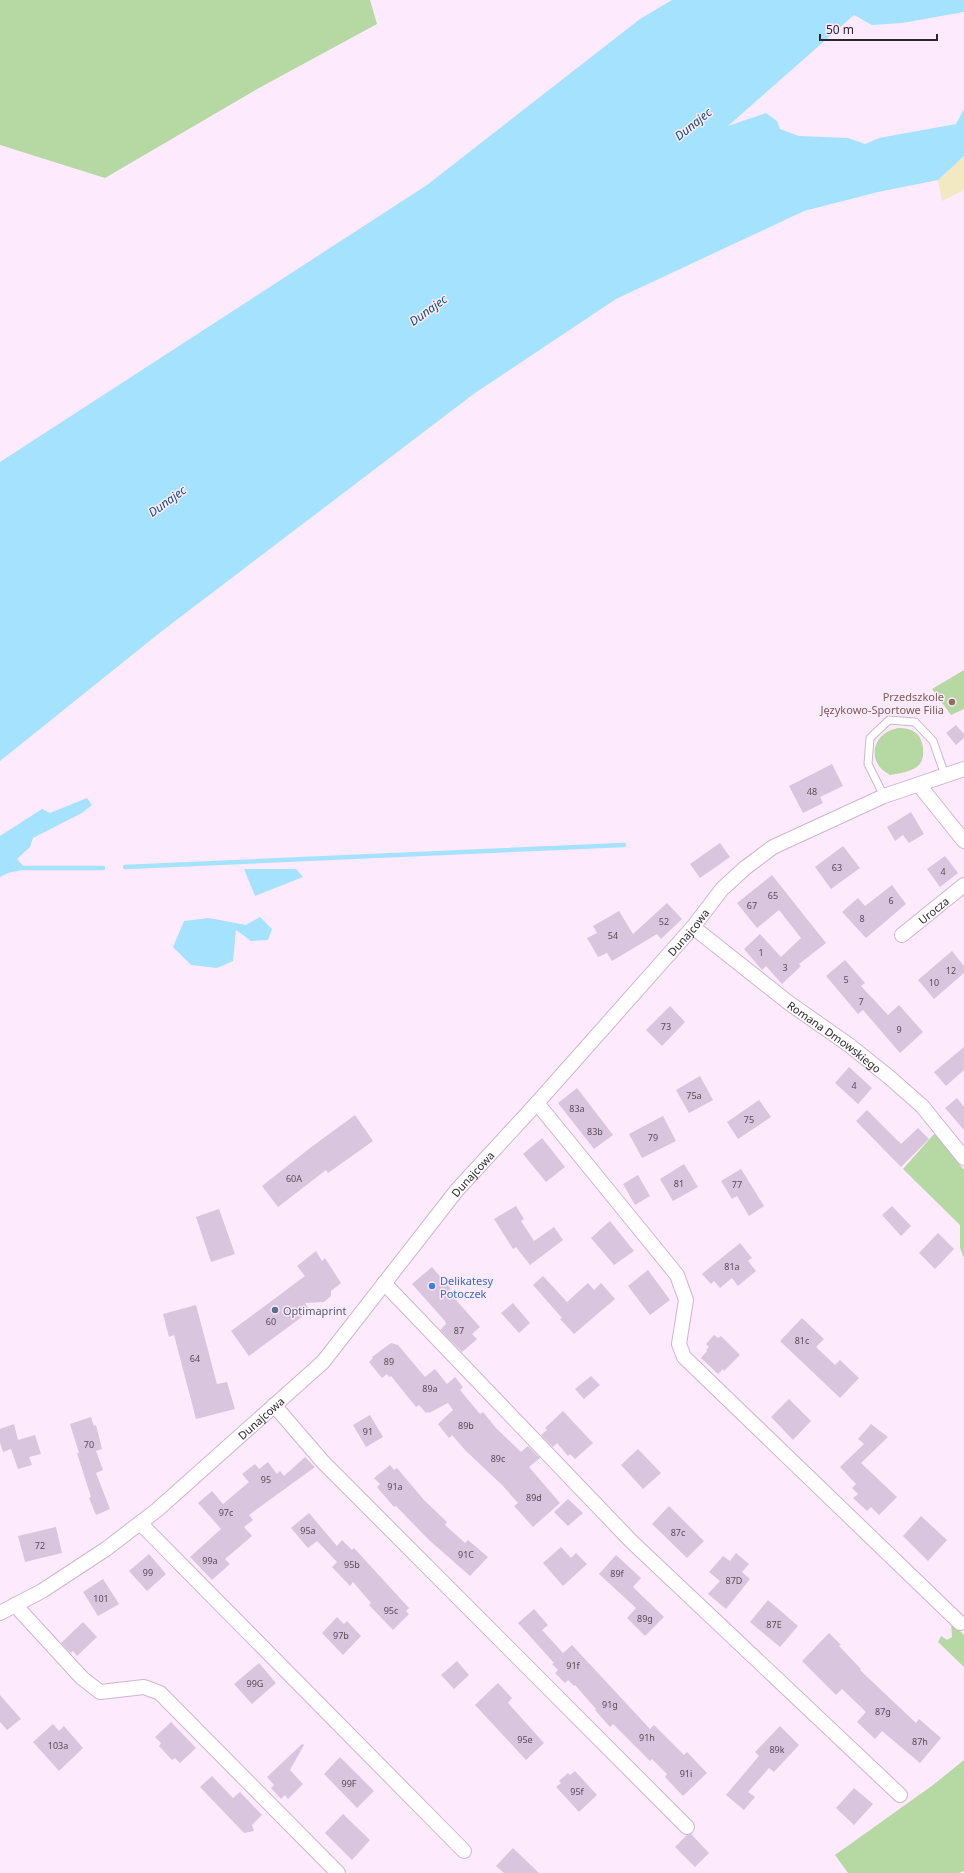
<svg xmlns="http://www.w3.org/2000/svg" width="964" height="1873" font-family="'Noto Sans',sans-serif">
<style>
.green{fill:#b6d8a3}
.sand{fill:#f2e8c2}
.water{fill:#a5e2fe}
.lines{fill:none;stroke-linecap:round;stroke-linejoin:round}
.stream{stroke:#a5e2fe;stroke-width:4.5}
.building{fill:#d9c5dd}
.lane-casing{stroke:#cdb6cc;stroke-width:9}
.street-casing{stroke:#cdb6cc;stroke-width:16}
.lane{stroke:#fff;stroke-width:7}
.street{stroke:#fff;stroke-width:14}
.education-dot{fill:#8d6e63;stroke:#feeafd;stroke-width:1.5}
.shop-dot{fill:#3f7fe0;stroke:#feeafd;stroke-width:1.5}
.service-dot{fill:#5c6f8a;stroke:#feeafd;stroke-width:1.5}
.labels{text-anchor:middle;dominant-baseline:central;stroke-width:3;stroke-linejoin:round;paint-order:stroke}
.number-label{font-size:9px;fill:#594d59}
.education-label{font-size:11px;fill:#785e54;stroke:#feeafd;text-anchor:end}
.street-label{font-size:11px;fill:#2e252d;stroke:#feeafd}
.shop-label{font-size:11px;fill:#366cbe;stroke:#feeafd;text-anchor:start}
.service-label{font-size:11px;fill:#4e5e75;stroke:#feeafd;text-anchor:start}
.water-label{font-size:12px;font-style:italic;fill:#105169;stroke:#feeafd}
</style>
<rect width="100%" height="100%" fill="#feeafd"/>
<path class="green" d="M0,0H370L377,24L259,88L105,178L0,145Z
M964,670V709L951,715L932,689Z
M898,728C905,728 911,729 916,733C924,739 926,758 919,765C914,771 898,774 890,775C866,763 871,733 898,728Z
M935,1133L964,1170V1258L960,1248V1225L903,1169Z
M951,1622L964,1635V1667L938,1642L941,1636L947,1640L952,1637Z
M964,1760V1871L959,1873H848L835,1855L933,1785Z"/>
<path class="sand" d="M964,156V190L942,201L938,180Z"/>
<path class="water" d="M672,0H964V12L902,23L872,25L854,15L728,126L766,113L777,121L780,129L799,136L848,138L865,144L879,138L956,124L964,109V156L938,180L878,192L804,211L616,299L475,393L162,631L0,761V462L427,185L640,19Z
M87,798L92,805L82,813L33,838L30,847L17,859L26,869L8,873L0,877V836L42,809L50,813Z
M244,869H296L303,877L255,896Z
M260,917L272,929L268,940L251,941L236,930L233,961L217,968L191,965L173,947L184,921L209,918L246,925Z"/>
<g class="lines">
<path class="stream" d="M125,867L624,845
M21,868H103"/>
</g>
<path class="building" d="M956,725L964,734V738L956,745L946,733Z
M832,764L843,786L820,797L823,803L803,813L789,786Z
M911,812L924,834L909,843L903,835L895,841L887,827Z
M720,843L730,857L700,878L690,864Z
M843,846L860,868L831,889L815,867Z
M945,856L958,873L940,887L927,869Z
M772,875L826,943L799,964L801,966L782,984L766,966L762,970L744,949L760,934L781,957L801,938L779,910L757,928L737,903Z
M892,885L906,904L866,938L842,912L858,898L865,906Z
M667,903L682,919L661,939L657,934L612,961L607,953L598,957L587,938L597,933L593,926L619,911L633,934Z
M952,951L964,966V973L934,999L918,980Z
M845,960L865,983L861,986L888,1015L899,1005L923,1032L900,1053L863,1010L858,1014L826,976Z
M670,1006L685,1022L662,1046L646,1030Z
M964,1047V1070L946,1086L934,1072Z
M849,1067L872,1088L858,1104L835,1083Z
M700,1076L713,1100L689,1113L676,1090Z
M577,1088L613,1135L594,1149L558,1103Z
M957,1098L964,1107V1130L945,1108Z
M759,1100L771,1117L738,1139L727,1122Z
M867,1110L901,1144L918,1128L929,1139L901,1167L856,1121Z
M355,1115L373,1141L328,1173L326,1170L278,1207L262,1186L310,1148Z
M663,1116L676,1141L642,1158L629,1134Z
M542,1138L565,1167L546,1182L523,1154Z
M684,1164L698,1187L673,1201L660,1179Z
M741,1169L764,1206L749,1216L737,1196L732,1199L721,1181Z
M638,1175L650,1196L635,1205L623,1184Z
M516,1206L524,1219L521,1221L534,1241L554,1227L563,1240L530,1265L516,1247L513,1249L494,1219Z
M892,1206L911,1226L901,1236L882,1215Z
M219,1209L235,1254L211,1262L196,1217Z
M610,1221L634,1251L614,1265L591,1238Z
M938,1233L954,1249L935,1269L919,1253Z
M740,1243L752,1258L748,1261L756,1271L738,1286L732,1278L720,1288L714,1281L711,1284L702,1274Z
M316,1251L322,1261L325,1258L341,1283L331,1291V1296L324,1302L305,1303L310,1311L249,1356L231,1331L305,1276L297,1266Z
M432,1267L451,1289L448,1291L480,1327L472,1334L477,1339L462,1352L440,1330L446,1324L445,1321L412,1284Z
M648,1270L670,1300L650,1315L628,1286Z
M543,1276L567,1302L588,1283L594,1290L601,1283L615,1299L574,1334L560,1319L562,1318L533,1285Z
M513,1303L530,1323L519,1333L501,1313Z
M196,1305L217,1384L227,1382L235,1409L196,1419L174,1335L169,1337L163,1314Z
M802,1318L824,1339L816,1347L835,1365L840,1360L859,1378L840,1398L780,1341Z
M714,1335L718,1338L721,1336L740,1355L724,1371L723,1369L718,1374L701,1358L707,1351L706,1350L709,1347L706,1344Z
M391,1343L398,1345L425,1377L435,1369L447,1384L455,1377L463,1387L460,1390L480,1414L483,1412L496,1428L521,1452L528,1446L540,1458L529,1467L560,1503L533,1527L514,1506L518,1503L503,1486L465,1450L452,1435L449,1438L438,1424L453,1410L448,1403L429,1413L428,1412L426,1413L419,1405L416,1407L391,1376L389,1377L387,1374L382,1378L369,1362L373,1358L372,1357Z
M591,1376L600,1385L584,1399L575,1389Z
M789,1399L811,1421L793,1440L771,1417Z
M563,1411L593,1443L575,1459L570,1454L568,1456L557,1443L553,1447L541,1435L547,1430L545,1428Z
M370,1415L383,1437L366,1447L353,1425Z
M91,1417L94,1426L96,1425L102,1449L96,1451L103,1470L96,1473L110,1509L96,1515L89,1498L91,1497L77,1453H79L70,1424Z
M14,1424L18,1440L35,1435L41,1454L29,1457L32,1465L18,1469L11,1449L3,1452L0,1442V1429Z
M871,1424L888,1437L861,1463L897,1497L879,1515L871,1507L867,1511L853,1498L858,1494L852,1488L856,1484L840,1467L864,1444L858,1439Z
M638,1449L661,1473L643,1489L621,1465Z
M305,1457L315,1467L249,1515L253,1520L244,1527L252,1536L225,1559L230,1564L212,1580L190,1557L221,1529L198,1503L212,1491L223,1504L249,1482L242,1474L255,1464L259,1469L268,1462L277,1474L280,1471L284,1476Z
M390,1465L394,1470L397,1468L424,1500L447,1522L445,1525L465,1543L468,1540L488,1557L470,1576L429,1540L396,1506L394,1507L377,1487L380,1484L374,1478Z
M568,1499L583,1513L568,1526L554,1512Z
M669,1506L704,1541L687,1558L652,1524Z
M309,1513L337,1546L342,1540L352,1550L354,1548L409,1608L406,1611L409,1614L393,1630L369,1605L371,1603L353,1582L350,1586L332,1567L337,1562L317,1541L308,1548L291,1528Z
M921,1516L947,1540L928,1561L903,1536Z
M56,1527L62,1553L25,1562L18,1536Z
M561,1547L571,1558L576,1553L587,1564L563,1586L543,1563Z
M736,1553L749,1564L742,1572L750,1579L726,1609L708,1594L720,1581L709,1572L723,1556L730,1561Z
M149,1554L166,1574L147,1591L129,1571Z
M616,1555L641,1578L633,1587L664,1617L645,1636L627,1618L636,1608L599,1574Z
M103,1579L119,1604L98,1616L83,1592Z
M768,1600L798,1626L780,1647L750,1622Z
M534,1609L548,1625L542,1630L563,1653L572,1645L650,1729L654,1725L684,1755L687,1752L707,1773L683,1796L665,1777L667,1774L652,1759L650,1761L613,1724L610,1727L595,1710L596,1709L575,1685L574,1686L568,1680L565,1683L555,1673L558,1670L552,1664L554,1663L518,1623Z
M337,1617L344,1624L347,1621L361,1636L343,1655L322,1633Z
M83,1622L97,1637L77,1656L73,1651L71,1653L61,1643Z
M829,1633L841,1645L839,1646L861,1669L860,1670L916,1723L919,1719L941,1738L920,1763L882,1731L875,1739L857,1722L866,1712L842,1689L836,1695L802,1661Z
M457,1661L469,1675L454,1689L441,1675Z
M259,1663L276,1683L252,1704L234,1684Z
M498,1683L512,1698L508,1703L544,1743L526,1760L475,1705Z
M0,1695L21,1719L7,1730L0,1722Z
M171,1722L196,1748L180,1763L175,1758L172,1760L159,1746L161,1743L155,1737Z
M53,1724L59,1731L64,1726L83,1748L59,1771L33,1742Z
M780,1726L799,1745L774,1772L769,1768L748,1792L755,1797L744,1810L726,1795L759,1756L755,1752Z
M302,1744L304,1745L290,1770L303,1784L288,1799L285,1795L281,1799L271,1788L274,1785L267,1777Z
M340,1757L374,1791L357,1808L324,1774Z
M575,1771L597,1795L579,1812L556,1787L561,1783L559,1781L568,1773L570,1775Z
M212,1776L233,1798L240,1792L262,1815L252,1825L254,1831L244,1833L200,1787Z
M854,1788L873,1804L854,1825L836,1808Z
M343,1814L370,1840L352,1860L325,1833Z
M691,1834L709,1853L695,1867L675,1847L687,1835Z
M513,1848L539,1873H504L496,1866Z"/>
<g class="lines">
<defs>
<path id="lane" d="M884,796L868,764L870,738L889,720L915,722L933,741L945,775"/>
<g id="street">
<path d="M919,785L964,841"/>
<path id="s1" d="M693,927L789,1003L849,1045L889,1077L922,1106L964,1158"/>
<path id="s2" d="M902,935L964,885"/>
<path d="M537,1103L677,1275L686,1300L679,1344L684,1357L960,1623"/>
<path d="M384,1283L631,1541L900,1795"/>
<path d="M274,1405L323,1462L687,1827"/>
<path d="M140,1523L464,1851"/>
<path d="M15,1605L82,1678L100,1692L144,1687L160,1693L338,1873"/>
<path id="s3" d="M0,1613L42,1591L106,1549L157,1510L323,1362L457,1190L537,1103L693,927L722,889L745,868L773,847L884,796L964,769"/>
</g>
</defs>
<use href="#lane" class="lane-casing"/>
<use href="#street" class="street-casing"/>
<use href="#lane" class="lane"/>
<use href="#street" class="street"/>
</g>
<circle class="education-dot" cx="952" cy="702" r="4"/>
<circle class="shop-dot" cx="432" cy="1286" r="4"/>
<circle class="service-dot" cx="275" cy="1310" r="4"/>
<g class="labels">
<g class="number-label">
<text x="812" y="791">48</text>
<text x="837" y="867">63</text>
<text x="943" y="871">4</text>
<text x="773" y="895">65</text>
<text x="891" y="900">6</text>
<text x="752" y="905">67</text>
<text x="862" y="918">8</text>
<text x="664" y="921">52</text>
<text x="613" y="935">54</text>
<text x="761" y="952">1</text>
<text x="785" y="967">3</text>
<text x="951" y="970">12</text>
<text x="846" y="979">5</text>
<text x="934" y="982">10</text>
<text x="861" y="1001">7</text>
<text x="666" y="1026">73</text>
<text x="899" y="1029">9</text>
<text x="854" y="1085">4</text>
<text x="694" y="1095">75a</text>
<text x="577" y="1108">83a</text>
<text x="749" y="1119">75</text>
<text x="595" y="1131">83b</text>
<text x="653" y="1137">79</text>
<text x="294" y="1178">60A</text>
<text x="679" y="1183">81</text>
<text x="737" y="1184">77</text>
<text x="732" y="1266">81a</text>
<text x="271" y="1321">60</text>
<text x="459" y="1330">87</text>
<text x="802" y="1340">81c</text>
<text x="195" y="1358">64</text>
<text x="389" y="1361">89</text>
<text x="430" y="1388">89a</text>
<text x="466" y="1425">89b</text>
<text x="368" y="1431">91</text>
<text x="89" y="1444">70</text>
<text x="498" y="1458">89c</text>
<text x="266" y="1479">95</text>
<text x="395" y="1486">91a</text>
<text x="534" y="1497">89d</text>
<text x="226" y="1512">97c</text>
<text x="308" y="1530">95a</text>
<text x="678" y="1532">87c</text>
<text x="40" y="1545">72</text>
<text x="466" y="1554">91C</text>
<text x="210" y="1560">99a</text>
<text x="352" y="1564">95b</text>
<text x="148" y="1572">99</text>
<text x="617" y="1573">89f</text>
<text x="734" y="1580">87D</text>
<text x="101" y="1598">101</text>
<text x="391" y="1610">95c</text>
<text x="645" y="1618">89g</text>
<text x="774" y="1624">87E</text>
<text x="341" y="1635">97b</text>
<text x="573" y="1665">91f</text>
<text x="255" y="1683">99G</text>
<text x="610" y="1704">91g</text>
<text x="883" y="1711">87g</text>
<text x="647" y="1737">91h</text>
<text x="525" y="1739">95e</text>
<text x="920" y="1741">87h</text>
<text x="58" y="1745">103a</text>
<text x="777" y="1749">89k</text>
<text x="686" y="1773">91i</text>
<text x="349" y="1783">99F</text>
<text x="577" y="1791">95f</text>
</g>
<g class="education-label">
<text x="944" y="696">Przedszkole<tspan x="944" dy="13">Językowo-Sportowe Filia</tspan></text>
</g>
<g class="street-label">
<text stroke="none"><textPath href="#s2" startOffset="40">Urocza</textPath></text>
<text stroke="none"><textPath href="#s3" startOffset="975">Dunajcowa</textPath></text>
<text stroke="none"><textPath href="#s1" startOffset="179">Romana Dmowskiego</textPath></text>
<text stroke="none"><textPath href="#s3" startOffset="651">Dunajcowa</textPath></text>
<text stroke="none"><textPath href="#s3" startOffset="327">Dunajcowa</textPath></text>
</g>
<g class="shop-label">
<text x="440" y="1280">Delikatesy<tspan x="440" dy="13">Potoczek</tspan></text>
</g>
<g class="service-label">
<text x="283" y="1310">Optimaprint</text>
</g>
<g class="water-label">
<text transform="translate(693 124) rotate(-39)">Dunajec</text>
<text transform="translate(428 310) rotate(-36)">Dunajec</text>
<text transform="translate(167 501) rotate(-36)">Dunajec</text>
</g>
</g>
<path d="M820 34v6h117v-6" fill="none" stroke="#2e252d" stroke-width="2"/>
<text x="826" y="34" font-size="12" fill="#2e252d" stroke="#feeafd" stroke-width="3" paint-order="stroke">50 m</text>
</svg>
